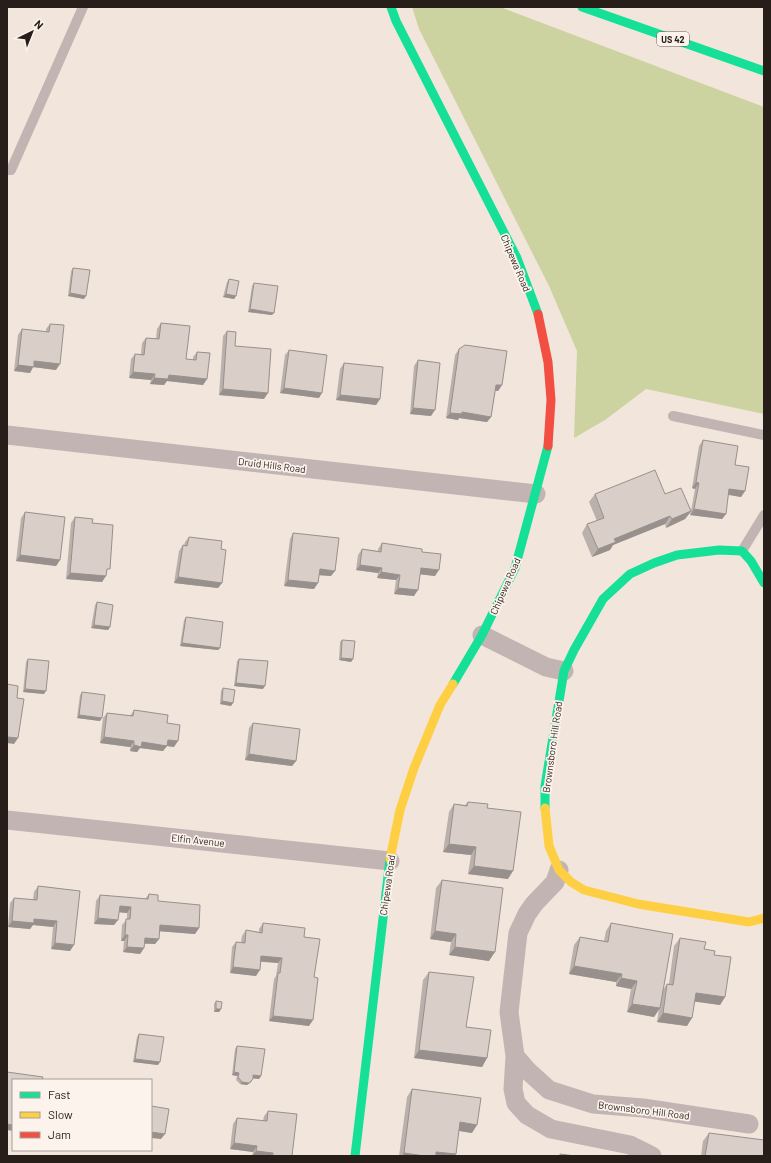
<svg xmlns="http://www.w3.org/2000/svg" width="771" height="1163" font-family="Barlow,sans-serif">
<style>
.forest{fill:#cdd3a0}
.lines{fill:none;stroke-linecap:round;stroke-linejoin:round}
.lane{stroke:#c2b4b2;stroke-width:10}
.street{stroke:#c2b4b2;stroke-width:19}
.fast{stroke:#16e098;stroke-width:9}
.slow{stroke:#ffcf43;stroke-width:9}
.jam{stroke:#f24e42;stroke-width:9}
.wall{fill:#bbb1ac}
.shaded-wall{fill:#98908c}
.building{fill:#d9cec8;stroke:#98908c}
.labels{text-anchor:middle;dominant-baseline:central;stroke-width:3.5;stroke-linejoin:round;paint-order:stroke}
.shield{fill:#fdf3ed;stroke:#675e59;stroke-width:1}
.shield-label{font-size:9px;font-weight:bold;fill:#271e19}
.street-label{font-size:10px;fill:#271e19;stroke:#fdf3ed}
</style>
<rect width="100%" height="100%" fill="#f2e5dc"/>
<path class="forest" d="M412,7H500L764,107V414L646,389L605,420L574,438L577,351L549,286L419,29Z"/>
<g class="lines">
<path class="lane" d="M7,170H11L83,7
M673,416L764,435
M742,551L764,515"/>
<path class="street" d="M7,435L536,494
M482,635L546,667L564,671
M7,820L390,861
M559,870L555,882L534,904L527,914L518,933L509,1012L515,1056L527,1070L549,1090L593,1104L643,1108L749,1124
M515,1056L513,1089L516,1103L527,1115L551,1129L630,1145L652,1156"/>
<path class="fast" d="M391,7L396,21L517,258L538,314
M582,7L764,71
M453,684L482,635L515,568L548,446
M545,808V786L564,671L574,650L603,599L630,574L654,563L677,555L719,550L742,551L751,561L764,583
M355,1156L390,859"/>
<path class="slow" d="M545,808L549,846L559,870L571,882L584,890L638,904L749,922L764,918
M390,859L400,810L414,768L440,705L453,684"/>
<path class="jam" d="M538,314L548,362L551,400L548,446"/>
</g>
<path class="wall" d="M73,268L84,299L68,296L71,271Z
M229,279L236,296L234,299L223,297L227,282Z
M254,283L272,315L248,312L252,286Z
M161,323L186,359L193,360V357L197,352L207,379L203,385L167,381L164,385L150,384L151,380L129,378L131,359L135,354H141L142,343L146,338L156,339L157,329Z
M50,324L56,370L33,367L30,373L14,371L18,335L22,329L46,332V329Z
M227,331L235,346L264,399L219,395L223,336Z
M459,349L502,385L498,391H495L491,417L487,422L459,418L458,420L446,418L455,355Z
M289,350L319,398L280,393L285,355Z
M418,360L431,416L410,414L414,366Z
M344,363L380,399L376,405L336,400L340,369Z
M703,440L735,465L745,491L741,497L728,495L726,514L722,519L690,515L691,512L685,519L666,528L665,524L613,545L610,550L592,557L582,533L587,524L597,521L589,502L595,494H665L691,511L695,489L692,488L699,446Z
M25,512L60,560L56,566L16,561L21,518Z
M75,517L92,523L106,574L102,582L66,579L71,523Z
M293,533L331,576L319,575L314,589L284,586L290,539Z
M189,537L221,549L222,583L218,588L174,583L179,551L183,545L184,546L185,542Z
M382,543L422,552L435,576L420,574L414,596L394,594L396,580L377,578L378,573L356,570L358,555L362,549L378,551V549Z
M97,602L110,627L108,630L91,628L95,605Z
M186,617L220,648L218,650L180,646L184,620Z
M342,640L353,659L351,662L339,660L340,642Z
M28,659L44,694L23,692L26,662Z
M239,659L263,689L234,686L237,661Z
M223,688L233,703L231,706L220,704L221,691Z
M82,692L100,721L77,718L80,695Z
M134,710L167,723L174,747L167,746L163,751L140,748L137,752L130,751V747L100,743L103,718L107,713L130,716Z
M253,723L296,761L292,766L245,760L249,728Z
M468,802L487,808L508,879L468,874L471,855L443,852L449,812L454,804L465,805Z
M442,880L489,961L449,955L451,942L430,939L436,888Z
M38,886L80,891L70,951L51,949L53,927L33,925L30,929L8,927L10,903L14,898L33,900L34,892Z
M149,894L158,901L199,928L195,934L159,931V939L155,944H144V948L140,954L123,952L124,941H121L122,925L127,919V913L119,912L114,925L94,924L96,901L100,895L145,899Z
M263,923L304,937L314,977L309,1026L269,1021L274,979L276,976L278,963L261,962L256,976L230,973L232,947L236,942H241L242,936L246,930L259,932V929Z
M611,923L663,990L667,984H669L674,946L680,938L714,955L725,997L720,1005L695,1001L687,1026L657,1022L659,1009L654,1017L627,1012L631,989L616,986V982L569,974L574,945L580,937L604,941L606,931Z
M429,972L487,1058L482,1067L414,1058L423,980Z
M216,1001L221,1009L219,1012H214V1004Z
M139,1034L158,1065L133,1062L137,1037Z
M237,1046L261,1076L259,1079L253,1078L251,1082L247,1085L240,1084L236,1080L237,1076L232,1075L235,1049Z
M412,1089L472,1133L459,1131L454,1156H399L407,1097Z
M268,1111L292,1156H252L253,1152L230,1149L233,1124L237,1118L263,1121L264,1116Z
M709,1133L764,1156H701L703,1141Z"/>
<path class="shaded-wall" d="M70,293L86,296L84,299L68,296Z
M226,294L236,296L234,299L223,297Z
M250,309L274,313L272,315L248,312Z
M34,361L60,364L56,370L33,367L30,373L14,371L18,365Z
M133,372L155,374L151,380L129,378Z
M169,375L207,379L203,385L167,381L164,385L150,384L154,378Z
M496,385H502L498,391L492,390Z
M284,388L322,393L319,398L280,393Z
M223,389L268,393L264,399L219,395Z
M340,395L380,399L376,405L336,400Z
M413,408L435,410L431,416L410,414Z
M462,412L491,417L487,422L459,418L458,420L446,418L450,413Z
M696,482L699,483L695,489L692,488Z
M729,489L745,491L741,497L725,494Z
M694,509L726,514L722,519L690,515Z
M691,511L685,519L666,528L672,519Z
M670,516L665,524L613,545L610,550L592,557L598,549L614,539Z
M20,555L60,560L56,566L16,561Z
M360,565L382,568L378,573L356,570Z
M421,568L439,570L435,576L417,574Z
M320,569L335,571L331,576L316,575Z
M381,572L400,575L396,580L377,578Z
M70,573L106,576L102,582L66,579Z
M178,577L222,583L218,588L174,583Z
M288,580L318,583L314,589L284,586Z
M398,588L418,590L414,596L394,594Z
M94,625L110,627L108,630L91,628Z
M182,643L220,648L218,650L180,646Z
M341,658L353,659L351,662L339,660Z
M236,683L265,686L263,689L234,686Z
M25,689L46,691L44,694L23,692Z
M222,701L233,703L231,706L220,704Z
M79,715L102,718L100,721L77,718Z
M7,737L18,738L14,744L7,743Z
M104,737L134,741L130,747L100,743Z
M168,740L178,741L174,747L167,746L163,751L140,748L137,752L130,751L134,745L142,742Z
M249,754L296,761L292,766L245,760Z
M449,844L476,847L471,855L443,852Z
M474,866L513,871L508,879L468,874Z
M120,906L131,907L127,913L116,912Z
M98,918L118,920L114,925L94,924Z
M34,919L57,921L53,927L33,925L30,929L8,927L12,921Z
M160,925L199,928L195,934L156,931Z
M435,931L456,934L451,942L430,939Z
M125,935H128L124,941H121Z
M145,938L159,939L155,944L141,943Z
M55,943L74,945L70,951L51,949Z
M127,947L144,948L140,954L123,952Z
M455,947L495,952L489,961L449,955Z
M261,956L282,958L278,963L258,961Z
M574,966L622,974L616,982L569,974Z
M233,967L260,970L256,976L230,973Z
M621,978L637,981L631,989L616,986Z
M696,993L725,997L720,1005L690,1001Z
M632,1004L660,1008L654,1017L627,1012Z
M216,1009H221L219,1012H214Z
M663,1013L692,1018L687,1026L657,1022Z
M273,1016L313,1020L309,1026L269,1021Z
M419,1050L487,1058L482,1067L414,1058Z
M135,1059L160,1062L158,1065L133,1062Z
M234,1072L239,1073L237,1076L232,1075Z
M253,1075L261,1076L259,1079L251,1078Z
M253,1079L251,1082L247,1085L240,1084L242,1082Z
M460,1122L477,1125L472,1133L454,1130Z
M7,1124L13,1125V1131L7,1130Z
M151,1132L165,1134L161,1139L151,1138Z
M234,1143L257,1146L253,1152L230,1149Z
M256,1151L273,1153L271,1156H252Z
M436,1152L456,1154L454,1156H433Z
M404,1153L425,1156H402Z"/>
<path class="building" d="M73,268L90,270L86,296L70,293Z
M229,279L239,281L236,296L226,294Z
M254,283L278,286L274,313L250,309Z
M161,323L190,326L186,359L196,360L197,352L210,353L207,379L169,375L168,379L154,378L155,374L133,372L135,354L144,355L146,338L159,339Z
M50,324L64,325L60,364L34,361V367L18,365L22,329L49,332Z
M227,331L236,332L235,346L271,349L268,393L223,389Z
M465,345L507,351L502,385H496L491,417L462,412V414L450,413L459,349Z
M289,350L327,355L322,393L284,388Z
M418,360L440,363L435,410L413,408Z
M344,363L383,367L380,399L340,395Z
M703,440L738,446L735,465L749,467L745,491L729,489L726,514L694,509L699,483L696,482Z
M655,470L665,494L681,488L691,511L672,519L670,516L614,539L616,542L598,549L587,524L604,518L595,494Z
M25,512L65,517L60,560L20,555Z
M75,517L93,519L92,523L113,525L110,569H107L106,576L70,573Z
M293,533L339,538L335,571L320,569L318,583L288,580Z
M189,537L222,541L221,549L226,550L222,583L178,577L183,545L187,546Z
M382,543L422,549V552L441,554L439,570L421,568L418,590L398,588L400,575L381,572L382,568L360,565L362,549L381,552Z
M97,602L113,605L110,627L94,625Z
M186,617L223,622L220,648L182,643Z
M342,640L355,641L353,659L341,658Z
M28,659L49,661L46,691L25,689Z
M239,659L268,661L265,686L236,683Z
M7,684L18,686L17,698L24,699L18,738L7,737Z
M223,688L235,690L233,703L222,701Z
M82,692L105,695L102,718L79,715Z
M134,710L168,715L167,723L180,725L178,741L168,740L167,746L142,742L141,747L134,745V741L104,737L107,713L133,716Z
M253,723L300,729L296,761L249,754Z
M468,802L488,804L487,808L521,812L513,871L474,866L476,847L449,844L454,804L467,806Z
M442,880L503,888L495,952L455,947L456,934L435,931Z
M38,886L80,891L74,945L55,943L57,921L34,919V923L12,921L14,898L37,900Z
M149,894L158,895V901L200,905L199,928L160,925L159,939L145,938L144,948L127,947L128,935H125L126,919H130L131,907L120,906L118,920L98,918L100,895L148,899Z
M263,923L305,928L304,937L320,939L314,977L318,978L313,1020L273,1016L278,973H280L282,958L261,956L260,970L233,967L236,942L245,943L246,930L262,933Z
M611,923L673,934L660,1008L632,1004L637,981L621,978L622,974L574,966L580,937L608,942Z
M680,938L706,942L704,949L715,951L714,955L731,957L725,997L696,993L692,1018L663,1013L667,984L673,985Z
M429,972L474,977L466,1027L491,1030L487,1058L419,1050Z
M216,1001L222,1002L221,1009H216Z
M139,1034L164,1037L160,1062L135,1059Z
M237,1046L265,1049L261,1076L253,1075V1079L249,1083L242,1082L238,1077L239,1073L234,1072Z
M7,1072L43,1077L42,1080H13V1125L7,1124Z
M412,1089L481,1098L477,1125L460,1122L456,1154L436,1152V1156H425L404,1153Z
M151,1106L169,1109L165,1134L151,1132Z
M268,1111L297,1114L292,1156H273V1153L256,1151L257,1146L234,1143L237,1118L267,1121Z
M709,1133L764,1140V1156H705Z
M560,1154L575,1156H560Z"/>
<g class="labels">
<rect class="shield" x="657" y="32" width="32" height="14" rx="3"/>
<g class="shield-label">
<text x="673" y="39">US 42</text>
</g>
<g class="street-label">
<text transform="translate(516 263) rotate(67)">Chipewa Road</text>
<text transform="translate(272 465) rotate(7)">Druid Hills Road</text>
<text transform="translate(505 586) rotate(-66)">Chipewa Road</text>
<text transform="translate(552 747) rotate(-82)">Brownsboro Hill Road</text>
<text transform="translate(198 840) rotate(6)">Elfin Avenue</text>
<text transform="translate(387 885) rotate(-82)">Chipewa Road</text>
<text transform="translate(644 1110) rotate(7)">Brownsboro Hill Road</text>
</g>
</g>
<rect width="771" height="1163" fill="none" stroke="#271e19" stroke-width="16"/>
<rect x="12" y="1079" width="140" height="72" fill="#fdf3ed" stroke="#a79e98"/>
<rect x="20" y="1092" width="20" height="6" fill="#16e098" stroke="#a79e98"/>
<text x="48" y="1099" font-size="12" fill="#271e19">Fast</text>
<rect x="20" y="1112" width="20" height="6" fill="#ffcf43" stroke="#a79e98"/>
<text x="48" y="1119" font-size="12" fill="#271e19">Slow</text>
<rect x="20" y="1132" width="20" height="6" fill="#f24e42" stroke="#a79e98"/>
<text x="48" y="1139" font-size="12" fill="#271e19">Jam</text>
<g transform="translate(32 32) rotate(43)" stroke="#fdf3ed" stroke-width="3" paint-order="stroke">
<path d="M0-3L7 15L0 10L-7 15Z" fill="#271e19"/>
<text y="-6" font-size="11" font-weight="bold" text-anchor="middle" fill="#271e19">N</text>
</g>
</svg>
